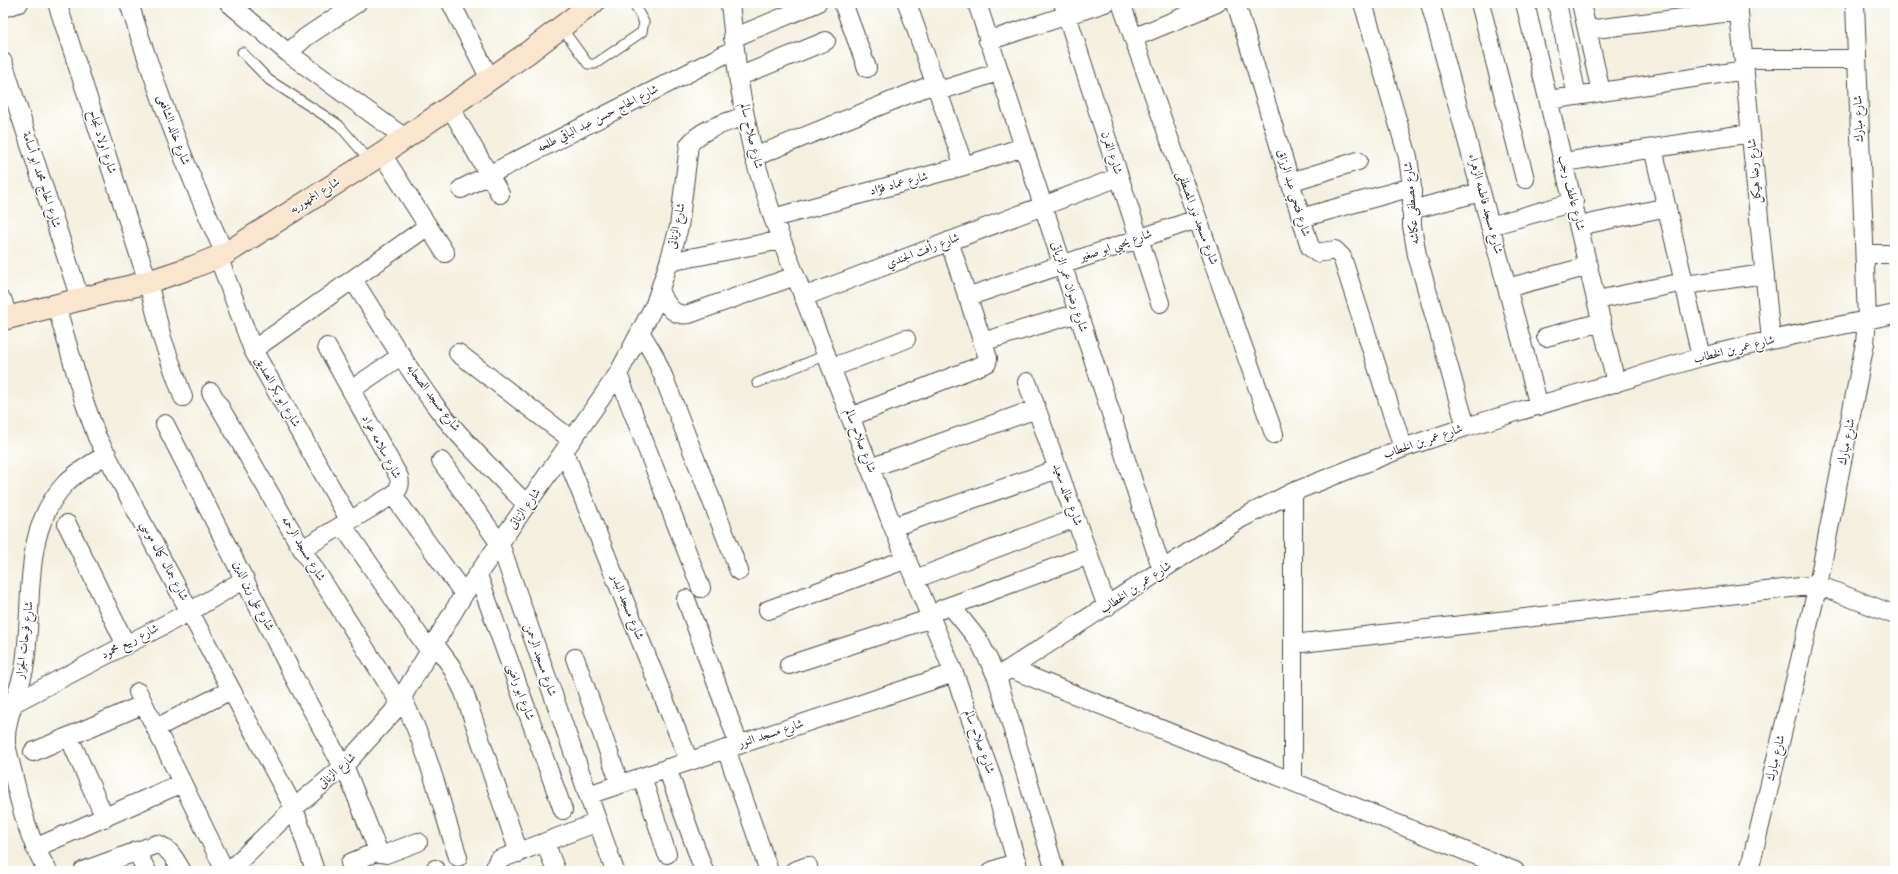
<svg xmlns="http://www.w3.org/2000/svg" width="1898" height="874" font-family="'Old Standard TT',Amiri,serif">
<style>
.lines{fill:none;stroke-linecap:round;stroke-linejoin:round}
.lane-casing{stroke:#494946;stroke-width:11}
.street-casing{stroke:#494946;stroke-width:20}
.secondary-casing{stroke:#494946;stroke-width:24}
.lane{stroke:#fff;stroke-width:9}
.street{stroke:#fff;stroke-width:18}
.secondary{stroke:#fbe5cf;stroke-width:22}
.labels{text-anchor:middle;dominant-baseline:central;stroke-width:3;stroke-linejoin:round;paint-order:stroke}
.street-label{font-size:12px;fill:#2b2b2b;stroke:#fff}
</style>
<rect width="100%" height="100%" fill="#fff"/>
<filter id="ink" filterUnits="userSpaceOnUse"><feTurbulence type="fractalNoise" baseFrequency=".025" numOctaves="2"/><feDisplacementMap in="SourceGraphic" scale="8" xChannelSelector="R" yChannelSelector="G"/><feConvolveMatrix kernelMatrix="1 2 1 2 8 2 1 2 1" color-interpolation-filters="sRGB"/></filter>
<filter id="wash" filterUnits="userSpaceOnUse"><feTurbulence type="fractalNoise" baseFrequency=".012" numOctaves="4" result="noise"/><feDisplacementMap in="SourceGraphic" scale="16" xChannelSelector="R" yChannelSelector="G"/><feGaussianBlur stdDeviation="0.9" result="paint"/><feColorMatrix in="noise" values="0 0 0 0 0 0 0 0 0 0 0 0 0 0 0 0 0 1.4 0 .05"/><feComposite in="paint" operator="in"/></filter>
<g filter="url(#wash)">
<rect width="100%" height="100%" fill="#f4f0df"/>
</g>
<g filter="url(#ink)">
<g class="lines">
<defs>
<path id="lane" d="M561,27L588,64H595L642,32L644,22L633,3
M242,52L269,80L339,125L370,161
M757,383L826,355"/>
<path id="street" d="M57,3L148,282L162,338L183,397
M129,3C156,89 187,172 225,254
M229,3L288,53L405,138
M451,3L490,79
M730,3L738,77L745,116L754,157L773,218L893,527L954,673L993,781L1019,871
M843,3L867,68
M907,3L964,166
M977,3L1162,570
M1063,3L1160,303
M1121,3L1274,434
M1236,3L1310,247L1317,253L1335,250L1342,257L1403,448
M1363,3L1408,157L1412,187V226L1417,255L1466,427
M1430,3L1539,406
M1480,3L1525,179
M1525,3L1616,383
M1557,3L1577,96
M1581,3L1601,92
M1738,3L1771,340
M3,8L19,3
M1587,30L1739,11
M733,38L817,3
M1133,38L1217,3
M988,41L1105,3
M288,53L306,37L357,3
M1744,59H1857
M3,62L80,299
M738,77L826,41
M939,91L998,72
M1549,100L1745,70
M450,107L500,194
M1653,148L1701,357
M382,154L445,253
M754,157L936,83
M1564,162L1751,133
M1290,182L1358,161
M461,189L735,49
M1411,210L1481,192
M773,218L964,166L1023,147
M1301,218L1412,187
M1490,226L1574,202
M1579,226L1667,207
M1865,254H1895
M218,256L253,350L350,521
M669,262L781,240
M353,280C381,323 407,369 438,409C465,444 497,474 527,505
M1685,285L1765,274
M1507,288L1589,266
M659,292C668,305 672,317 689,314L795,276
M803,297L1119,177
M967,297L1197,219
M1597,300L1684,282
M3,301L8,318
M56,305L84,401L97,437L294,808L315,871
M640,332L654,355L664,378L739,571
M1546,337L1602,322
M982,342L1078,313
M253,350L428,226
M458,353L572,440
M831,368L906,339
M618,374L701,588
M1027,382L1107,607
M351,390L402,355
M211,392L302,549L400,703
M850,417L987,363L988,358L949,241
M165,424L294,677L343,767
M565,453L689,761
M441,461L500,544L615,871
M870,468L1036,409
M1293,492V782
M393,495L464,594
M67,524L126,645
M343,526L429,650
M893,527L1058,469
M302,549L393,495C399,489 401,486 399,477L327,347
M478,575L563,810
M915,579L1075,518
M686,599L739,745
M951,606L979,641L997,677L1055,871
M942,609L1089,555
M768,610L907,559
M434,643L451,666L464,692L519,853
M1293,644L1818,585L1895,615
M575,658L620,784
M789,665L932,618
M1011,669L1515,871
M997,677L1240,519L1293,492L1403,448L1466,427L1701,357L1771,340L1895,314
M138,692L225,871
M402,698C428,748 441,805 458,857
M14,703L191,611L245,579
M156,728L231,690
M69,737L105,818
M726,749L769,871
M33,752L144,704
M344,765L379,853
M667,768L704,871
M642,777L667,854
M588,795L954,673
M545,842L556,871
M35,848L182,783
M136,851L147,871
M350,863L376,852L386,854L418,842
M435,869L436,871
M48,871C24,834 17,787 6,745C4,718 19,695 24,669C35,607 19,533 65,484C76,472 93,463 107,454
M83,871L157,844C170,848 175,860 182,871
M229,871L294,808L343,767L393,712L464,594L618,374L655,304L669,262L679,227L689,145C702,128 726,123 745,116
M498,871L496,864L498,860L598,822
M794,871L808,866
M992,871L1017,862
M1749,871L1818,585L1865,343L1867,319L1865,268L1855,3"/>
<path id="secondary" d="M3,319L148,282L193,267L225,254L382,154L526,54L593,3"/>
</defs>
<use href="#lane" class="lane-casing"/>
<use href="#street" class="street-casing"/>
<use href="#secondary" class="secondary-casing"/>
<use href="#lane" class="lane"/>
<use href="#street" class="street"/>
<use href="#secondary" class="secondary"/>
</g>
</g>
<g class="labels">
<g class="street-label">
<text transform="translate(598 119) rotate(-27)">شارع الحاج حسن عبد الباقي طلحه</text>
<text transform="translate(1859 119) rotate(-92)">شارع مبارك</text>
<text transform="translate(173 130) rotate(70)">شارع خالد الشافعى</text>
<text transform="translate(751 136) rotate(77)">شارع صلاح سالم</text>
<text transform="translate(102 142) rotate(72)">شارع اولاد نجاح</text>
<text transform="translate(1111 153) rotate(72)">شارع الفرن</text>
<text transform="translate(1755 171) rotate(-95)">شارع رضا هيكل</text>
<text transform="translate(41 180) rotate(72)">شارع الحاج محمد ابو أسامة</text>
<text transform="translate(899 184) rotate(-15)">شارع عماد فؤاد</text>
<text transform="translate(1293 193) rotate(73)">شارع فتحي عبد الرزاق</text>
<text transform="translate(1571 193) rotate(76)">شارع عاطف رجب</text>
<text transform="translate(315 196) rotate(-32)">شارع الجمهوريه</text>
<text transform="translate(1412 203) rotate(-95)">شارع مصطفى عكاشه</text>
<text transform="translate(1485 204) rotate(75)">شارع مسجد فاطمه الزهراء</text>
<text transform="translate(1197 218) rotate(70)">شارع مسجد نور المصطفى</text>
<text transform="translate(677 226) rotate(-78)">شارع الزناتى</text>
<text transform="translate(1116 246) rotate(-19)">شارع يحيي ابو صغير</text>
<text transform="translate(923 251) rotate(-21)">شارع رأفت الجندي</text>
<text transform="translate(1069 287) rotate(72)">شارع رضوان عمر الزياتى</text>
<text transform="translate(1734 350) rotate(-14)">شارع عمر بن الخطاب</text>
<text transform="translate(277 392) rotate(60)">شارع ابو بكر الصديق</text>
<text transform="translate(433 398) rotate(53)">شارع مسجد الصحابه</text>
<text transform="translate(860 441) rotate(69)">شارع صلاح سالم</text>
<text transform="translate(1423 442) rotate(-19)">شارع عمر بن الخطاب</text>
<text transform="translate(1847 442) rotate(-79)">شارع مبارك</text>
<text transform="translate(381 447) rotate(62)">شارع سلامه عواد</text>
<text transform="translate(1067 495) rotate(70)">شارع خالد سعيد</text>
<text transform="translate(525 509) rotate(-55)">شارع الزناتى</text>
<text transform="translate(303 549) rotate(59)">شارع مسجد الرحمه</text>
<text transform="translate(164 561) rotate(62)">شارع جمال كمال موسي</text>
<text transform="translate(1136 588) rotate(-34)">شارع عمر بن الخطاب</text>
<text transform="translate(253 596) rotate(63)">شارع على زين الدين</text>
<text transform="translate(627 607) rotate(68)">شارع مسجد البدر</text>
<text transform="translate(25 640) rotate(-83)">شارع فرحات الجزار</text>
<text transform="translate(130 642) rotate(-27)">شارع ربيع محمود</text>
<text transform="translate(540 660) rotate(71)">شارع مسجد الرحمن</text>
<text transform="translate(520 692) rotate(70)">شارع ابو راضى</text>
<text transform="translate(771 734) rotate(-18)">شارع مسجد النور</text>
<text transform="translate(979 742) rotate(70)">شارع صلاح سالم</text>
<text transform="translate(1776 758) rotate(-76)">شارع مبارك</text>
<text transform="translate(337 771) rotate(-42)">شارع الزناتى</text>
</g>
</g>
<rect width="1898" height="874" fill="none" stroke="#fff" stroke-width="16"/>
</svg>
